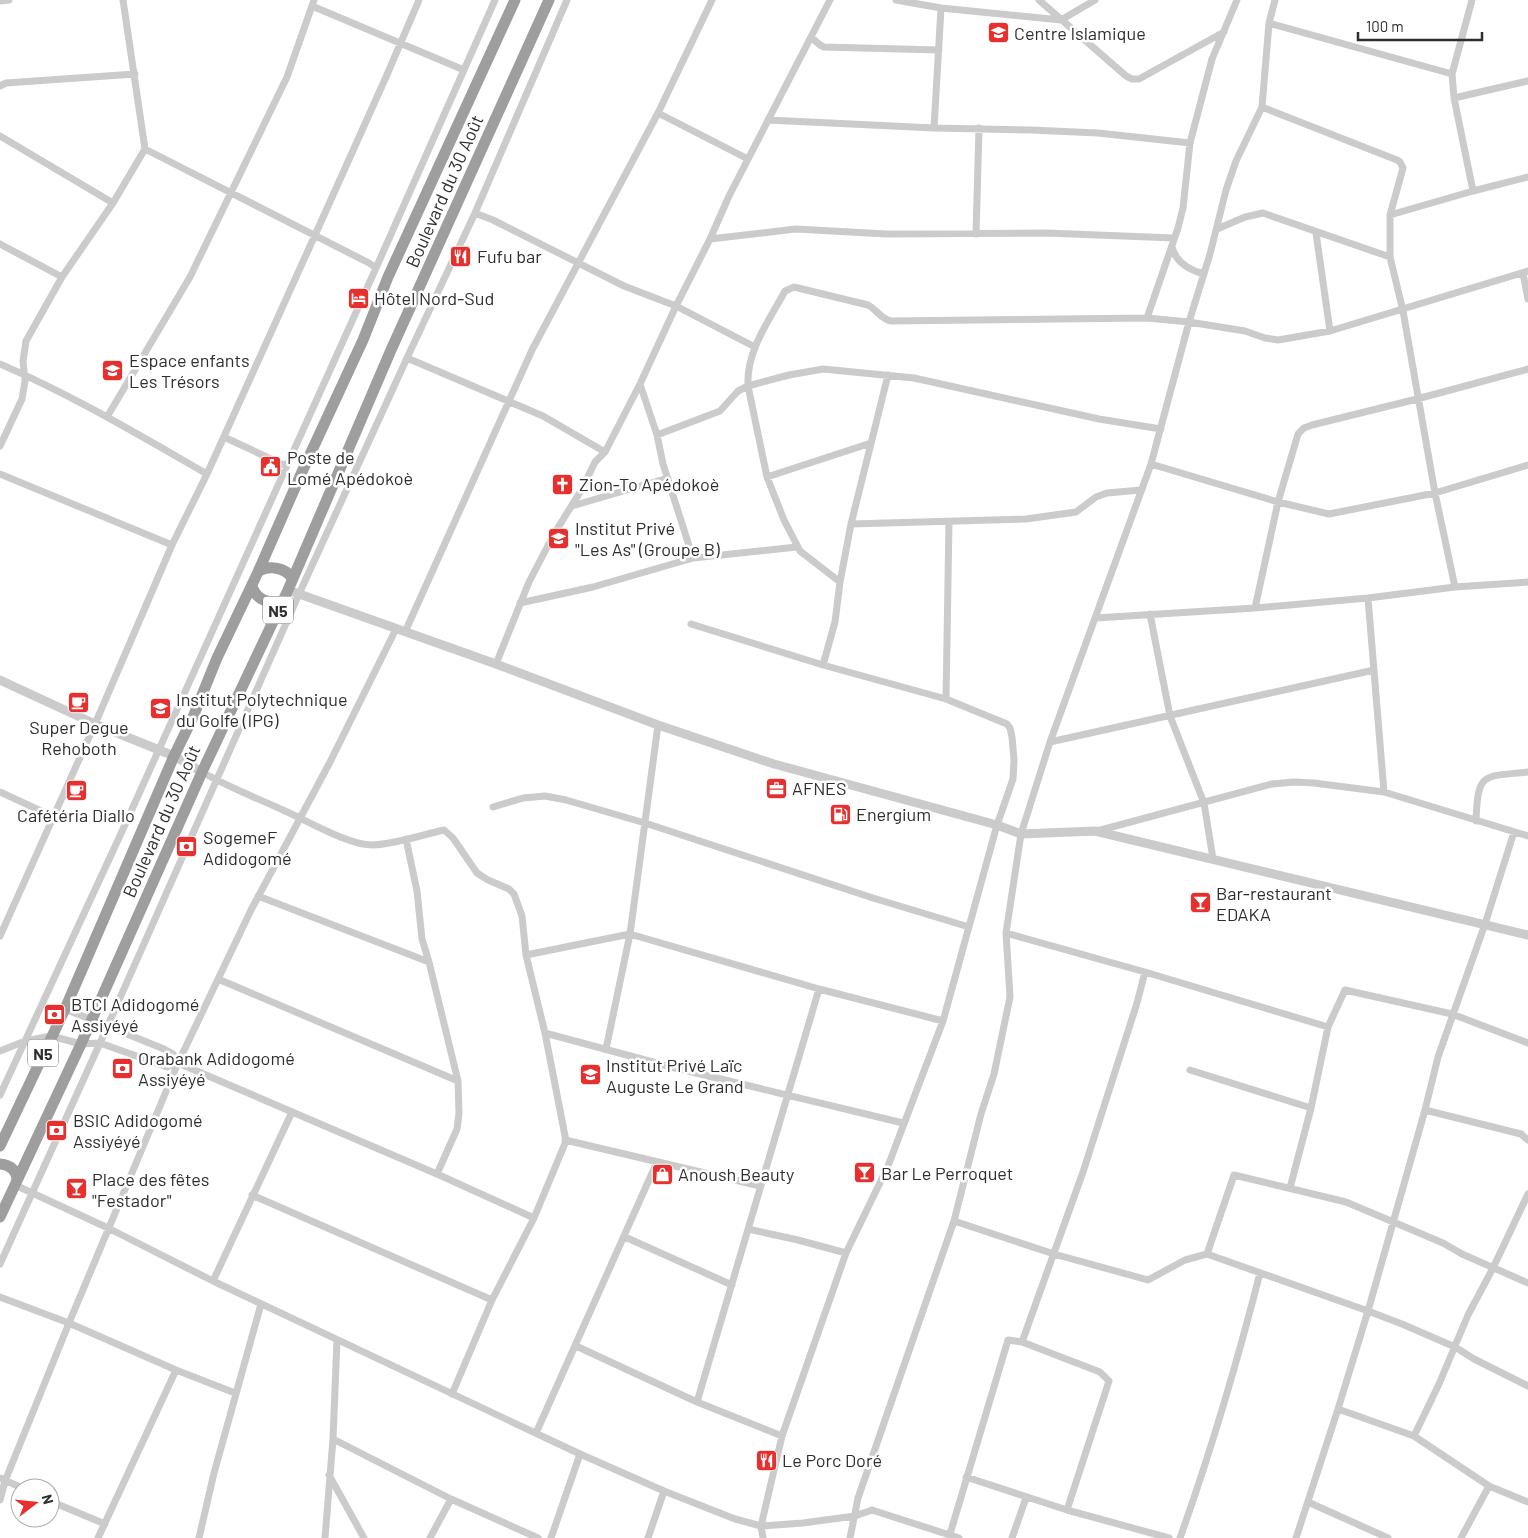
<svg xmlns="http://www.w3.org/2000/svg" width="1528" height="1538" font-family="Barlow,sans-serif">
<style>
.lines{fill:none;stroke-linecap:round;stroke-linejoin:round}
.minor{stroke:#cbcbcb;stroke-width:7}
.tertiary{stroke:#cbcbcb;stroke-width:9}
.trunk{stroke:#9e9e9e;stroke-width:11}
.labels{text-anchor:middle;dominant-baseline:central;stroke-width:5;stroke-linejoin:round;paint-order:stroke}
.shield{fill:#fff;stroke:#6d6d6d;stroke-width:1}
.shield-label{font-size:16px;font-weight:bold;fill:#2e2e2e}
.poi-label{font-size:18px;fill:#2e2e2e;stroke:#fff;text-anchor:start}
.street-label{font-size:18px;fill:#2e2e2e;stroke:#fff}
</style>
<rect width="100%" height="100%" fill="#fff"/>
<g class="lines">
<path class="minor" d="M123,0L145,149L369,263L376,268
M896,0L941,8L1061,20L1095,0
M1039,0L1126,76L1132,79H1139L1224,32
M1237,0L1212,59L1190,143L1183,208L1178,228L1147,318L1189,322L1245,331L1265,338L1278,340L1330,331L1528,271
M1472,0L1452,74L1454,98L1473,191
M0,1L9,0
M312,6L464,70
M1269,23L1452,74
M812,38L820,45L824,47L939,50
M0,86L6,83L135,74
M1454,98L1528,81
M1262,107L1397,160L1400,162L1403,168L1390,215V257L1403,311L1435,493L1455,587
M658,113L748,159
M768,120L934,128L1031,130L1098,133L1190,143
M934,128L941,8
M0,136L113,203
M475,213L493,220L624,286L676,306L755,347
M1390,215L1473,191L1528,177
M1217,229L1245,217L1263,213L1390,257
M1316,233L1330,331
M976,234L979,128
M710,239L796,229L886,234L1046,233L1174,238
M0,244L62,277
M1172,247C1176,263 1189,270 1204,274
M1523,273L1528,299
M407,358L543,416L605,452
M0,364C72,395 139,435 207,474
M640,384L657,435L663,464L693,558
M107,417L190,277L287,77L314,0
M657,435L720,411L738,391L748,386L789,375L823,369L914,378L1099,419L1161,429
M224,437L286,466
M0,446L22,399L25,381L23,361L26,341L62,277L113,203L145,149
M1151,464L1278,502L1329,514L1435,493L1528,465
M0,474L172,545
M767,477L871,443
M572,506L668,478
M851,524L1026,519L1076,512L1096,497L1107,493L1141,490
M840,582L800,551L784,520L767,477L748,386C746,351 769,321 785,291L794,287L868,305C877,310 881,319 891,321L1147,318
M1368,598L1384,792
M520,603L593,587L693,558L797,547
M1255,608L1278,502L1298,434L1304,428L1312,425L1417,399L1528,369
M1150,614L1170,716L1204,803L1213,859
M1096,618L1255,608L1368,598L1455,587L1528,582
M691,624L823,665L946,699L1007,724L1010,728L1012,737L1014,760L1013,779L997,825L943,1021L888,1166L846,1253L782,1436L761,1526L763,1538
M405,632L532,350L658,113L712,0
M496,664L529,582L554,534L582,489L595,462L605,452L640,384L676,306L710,239L729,196L830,0
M823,665L835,622L840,582L851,524L888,375
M946,699L949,522
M1050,742L1374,670
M202,772C228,787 257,798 285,811C308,821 348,845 373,845C395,844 422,835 444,830L453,838L477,873L488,880L509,889L514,894L522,916L526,955L545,1033L566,1141L534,1218L492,1300L452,1394
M0,792L54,817
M493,807L523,798L545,796L566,800L645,823L873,898L969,927
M1476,821C1478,771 1482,777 1528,772
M1097,831L1272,784L1294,782L1314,783L1384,792L1528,836
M406,839L417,891L422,939L429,962
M258,896L429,962L458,1081L459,1113L457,1129L437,1174
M1006,933L1145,972L1328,1027
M0,936L95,724L172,545L207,474L320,224L386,77L419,0
M526,955L630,934L819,989L943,1021
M218,979L458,1081
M65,1009L164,1049L173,1054L178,1063L437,1174L534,1218
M545,1033L675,1068L903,1123
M606,1049L630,934L658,725
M0,1051L25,1041L51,1036L81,1044L100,1043L167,1067L178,1063
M1190,1070L1311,1108
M0,1095L124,827L376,268L495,0
M1425,1110L1521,1134L1528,1140
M565,1140L760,1186
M15,1185L108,1228L213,1281L580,1454L664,1491L735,1519L761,1526L803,1523L855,1516L872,1510L959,1538
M1290,1188L1311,1108L1328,1027L1345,990L1452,1014L1528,1043
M252,1195L492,1300
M954,1221L1054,1254L1148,1280L1185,1260L1207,1254L1368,1311L1402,1324L1455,1347L1474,1359L1528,1386
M748,1229L798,1240L846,1253
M625,1237L732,1285
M1207,1254L1234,1175L1346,1202L1443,1243L1462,1254L1528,1283
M0,1264L100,1043L299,594L407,358L475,213L567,0
M213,1281L292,1112
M0,1297L69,1323L176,1370L235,1393
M1022,1342L1083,1172L1137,1003L1145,972
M576,1346L697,1402L782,1436
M697,1402L819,989
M1338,1409L1414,1436L1489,1486L1528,1502
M536,1433L657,1162
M1414,1436L1439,1384L1468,1315L1493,1268L1528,1194
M333,1439L451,1499L538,1538
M329,1475L364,1538
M966,1477L1067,1510L1169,1538
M0,1478L22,1488
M0,1500L5,1481L69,1323L178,1063L251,910L329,764L396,629
M50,1501L105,1524
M1308,1502L1388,1538
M950,1534L1008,1340L1022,1342L1100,1372L1109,1381L1067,1510
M98,1538L176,1370
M199,1538L214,1473L261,1304
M325,1538L333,1439L337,1340
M430,1538L451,1499
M551,1538L580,1454
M648,1538L664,1491
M850,1538L858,1498L954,1221L981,1114L994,1074L1010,997L1006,933L1021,834L1050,742L1151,464L1189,322L1210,254L1226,190L1236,161L1262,107L1269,23L1275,0
M1012,1538L1026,1498
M1180,1538C1211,1451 1237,1363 1260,1273
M1296,1538L1338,1409L1368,1311L1425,1110L1438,1057L1485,924L1514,832
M1461,1538L1489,1486"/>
<path class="tertiary" d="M288,590L496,664L658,725L774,764L997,825L1021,834L1095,831L1528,935
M0,680L95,724L174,756L202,772"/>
<path class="trunk" d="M258,572C268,565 285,567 292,578
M252,586C256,600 268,603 281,602
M0,1146L65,1009L174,756L193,717L217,658L258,572L301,474L363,340L388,277L515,0
M0,1164C10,1165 16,1170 17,1179
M0,1217L81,1044L202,772L288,590L391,350L549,0"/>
</g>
<defs>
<symbol id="school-square" viewBox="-11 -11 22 22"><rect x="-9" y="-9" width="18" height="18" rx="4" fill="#e7302e" stroke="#fff"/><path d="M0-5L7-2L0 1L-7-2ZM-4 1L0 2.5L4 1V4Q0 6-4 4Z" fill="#fff"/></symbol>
<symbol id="restaurant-square" viewBox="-11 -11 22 22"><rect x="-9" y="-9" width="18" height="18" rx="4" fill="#e7302e" stroke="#fff"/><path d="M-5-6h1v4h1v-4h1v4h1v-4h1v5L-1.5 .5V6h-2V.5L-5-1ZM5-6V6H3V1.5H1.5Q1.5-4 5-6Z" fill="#fff"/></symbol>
<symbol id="hotel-square" viewBox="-11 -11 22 22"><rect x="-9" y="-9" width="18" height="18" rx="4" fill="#e7302e" stroke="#fff"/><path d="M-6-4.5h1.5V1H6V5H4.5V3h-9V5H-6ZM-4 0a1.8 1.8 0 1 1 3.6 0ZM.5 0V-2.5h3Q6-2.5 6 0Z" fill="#fff"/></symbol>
<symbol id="civic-square" viewBox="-11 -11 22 22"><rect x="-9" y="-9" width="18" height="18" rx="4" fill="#e7302e" stroke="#fff"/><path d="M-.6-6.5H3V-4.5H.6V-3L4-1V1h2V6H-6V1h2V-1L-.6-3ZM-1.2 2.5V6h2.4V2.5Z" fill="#fff"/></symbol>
<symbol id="church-square" viewBox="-11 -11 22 22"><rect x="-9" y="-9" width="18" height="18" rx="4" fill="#e7302e" stroke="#fff"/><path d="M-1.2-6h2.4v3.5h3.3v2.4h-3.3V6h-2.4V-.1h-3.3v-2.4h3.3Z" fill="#fff"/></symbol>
<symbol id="cafe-square" viewBox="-11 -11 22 22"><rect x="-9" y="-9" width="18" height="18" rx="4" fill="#e7302e" stroke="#fff"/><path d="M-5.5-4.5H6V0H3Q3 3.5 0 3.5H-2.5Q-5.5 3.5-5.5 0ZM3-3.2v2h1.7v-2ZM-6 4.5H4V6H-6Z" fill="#fff"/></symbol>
<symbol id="office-square" viewBox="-11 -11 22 22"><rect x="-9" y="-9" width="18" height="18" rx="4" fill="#e7302e" stroke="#fff"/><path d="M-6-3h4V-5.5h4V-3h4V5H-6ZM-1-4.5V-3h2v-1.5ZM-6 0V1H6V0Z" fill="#fff"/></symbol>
<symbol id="fuel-square" viewBox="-11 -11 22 22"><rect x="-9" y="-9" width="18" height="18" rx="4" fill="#e7302e" stroke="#fff"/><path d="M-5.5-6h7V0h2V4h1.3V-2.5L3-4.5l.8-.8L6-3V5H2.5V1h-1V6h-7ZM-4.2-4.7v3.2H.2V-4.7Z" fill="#fff"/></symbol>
<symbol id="bank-square" viewBox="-11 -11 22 22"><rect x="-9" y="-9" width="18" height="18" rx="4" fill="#e7302e" stroke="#fff"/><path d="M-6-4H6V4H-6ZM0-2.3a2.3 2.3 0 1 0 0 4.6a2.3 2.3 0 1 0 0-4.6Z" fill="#fff"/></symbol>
<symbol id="bar-square" viewBox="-11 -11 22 22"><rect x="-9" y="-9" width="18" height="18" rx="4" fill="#e7302e" stroke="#fff"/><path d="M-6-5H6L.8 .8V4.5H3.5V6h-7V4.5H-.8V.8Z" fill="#fff"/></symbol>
<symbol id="shop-square" viewBox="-11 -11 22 22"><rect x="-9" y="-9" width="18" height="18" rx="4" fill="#e7302e" stroke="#fff"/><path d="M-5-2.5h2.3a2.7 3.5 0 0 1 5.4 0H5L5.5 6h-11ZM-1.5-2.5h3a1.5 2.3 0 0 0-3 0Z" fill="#fff"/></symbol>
</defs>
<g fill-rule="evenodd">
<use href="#school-square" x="986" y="20" width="25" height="25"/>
<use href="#restaurant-square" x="448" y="244" width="25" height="25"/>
<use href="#hotel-square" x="346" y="286" width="25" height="25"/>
<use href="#school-square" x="100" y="358" width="25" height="25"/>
<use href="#civic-square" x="258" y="454" width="25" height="25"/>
<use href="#church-square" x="550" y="472" width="25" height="25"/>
<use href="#school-square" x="546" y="526" width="25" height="25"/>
<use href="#cafe-square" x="66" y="690" width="25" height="25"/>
<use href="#school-square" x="148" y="696" width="25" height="25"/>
<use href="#office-square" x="764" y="776" width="25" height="25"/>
<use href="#cafe-square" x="64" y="778" width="25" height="25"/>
<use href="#fuel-square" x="828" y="802" width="25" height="25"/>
<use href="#bank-square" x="174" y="834" width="25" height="25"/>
<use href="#bar-square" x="1188" y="890" width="25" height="25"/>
<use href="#bank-square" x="42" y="1002" width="25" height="25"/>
<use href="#bank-square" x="110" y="1056" width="25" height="25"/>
<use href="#school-square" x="578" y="1062" width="25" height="25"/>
<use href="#bank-square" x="44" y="1118" width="25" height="25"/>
<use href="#bar-square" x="852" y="1160" width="25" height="25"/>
<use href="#shop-square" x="650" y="1162" width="25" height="25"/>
<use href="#bar-square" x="64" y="1176" width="25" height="25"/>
<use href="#restaurant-square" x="754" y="1448" width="25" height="25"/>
</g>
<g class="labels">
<g class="shield">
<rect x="263" y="596.5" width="30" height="27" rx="4"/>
<rect x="28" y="1039.5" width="30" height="27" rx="4"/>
</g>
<g class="shield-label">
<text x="278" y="610">N5</text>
<text x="43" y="1053">N5</text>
</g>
<g class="poi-label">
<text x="1014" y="33">Centre Islamique</text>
<text x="477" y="256">Fufu bar</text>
<text x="374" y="298">Hôtel Nord-Sud</text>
<text x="129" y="360">Espace enfants<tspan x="129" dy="21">Les Trésors</tspan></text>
<text x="287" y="457">Poste de<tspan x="287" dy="21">Lomé Apédokoè</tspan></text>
<text x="579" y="484">Zion-To Apédokoè</text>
<text x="575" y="528">Institut Privé<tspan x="575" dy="21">"Les As" (Groupe B)</tspan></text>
<text x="176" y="699">Institut Polytechnique<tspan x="176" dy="21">du Golfe (IPG)</tspan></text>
<text x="79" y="727" text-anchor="middle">Super Degue<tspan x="79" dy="21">Rehoboth</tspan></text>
<text x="792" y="788">AFNES</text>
<text x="856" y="814">Energium</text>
<text x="76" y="815" text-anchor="middle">Cafétéria Diallo</text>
<text x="203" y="837">SogemeF<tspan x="203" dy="21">Adidogomé</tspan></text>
<text x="1216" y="893">Bar-restaurant<tspan x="1216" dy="21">EDAKA</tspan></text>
<text x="71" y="1004">BTCI Adidogomé<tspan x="71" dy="21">Assiyéyé</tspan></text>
<text x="138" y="1058">Orabank Adidogomé<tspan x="138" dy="21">Assiyéyé</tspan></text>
<text x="606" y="1065">Institut Privé Laïc<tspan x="606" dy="21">Auguste Le Grand</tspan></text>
<text x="73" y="1120">BSIC Adidogomé<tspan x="73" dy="21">Assiyéyé</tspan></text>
<text x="881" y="1173">Bar Le Perroquet</text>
<text x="678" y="1174">Anoush Beauty</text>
<text x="92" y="1179">Place des fêtes<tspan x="92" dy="21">"Festador"</tspan></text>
<text x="782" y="1460">Le Porc Doré</text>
</g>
<g class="street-label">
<text transform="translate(444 191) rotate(-66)">Boulevard du 30 Août</text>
<text transform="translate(161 821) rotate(-66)">Boulevard du 30 Août</text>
</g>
</g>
<g transform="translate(35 1503) rotate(74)"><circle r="24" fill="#ffffff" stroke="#ababab"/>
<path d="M0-4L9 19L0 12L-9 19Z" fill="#e7302e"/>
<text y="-8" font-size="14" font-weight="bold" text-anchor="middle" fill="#2e2e2e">N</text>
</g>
<path d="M1358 32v8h124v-8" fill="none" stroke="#2e2e2e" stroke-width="2.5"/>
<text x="1366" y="32" font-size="15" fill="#2e2e2e" stroke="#ffffff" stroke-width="4" paint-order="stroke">100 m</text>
</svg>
